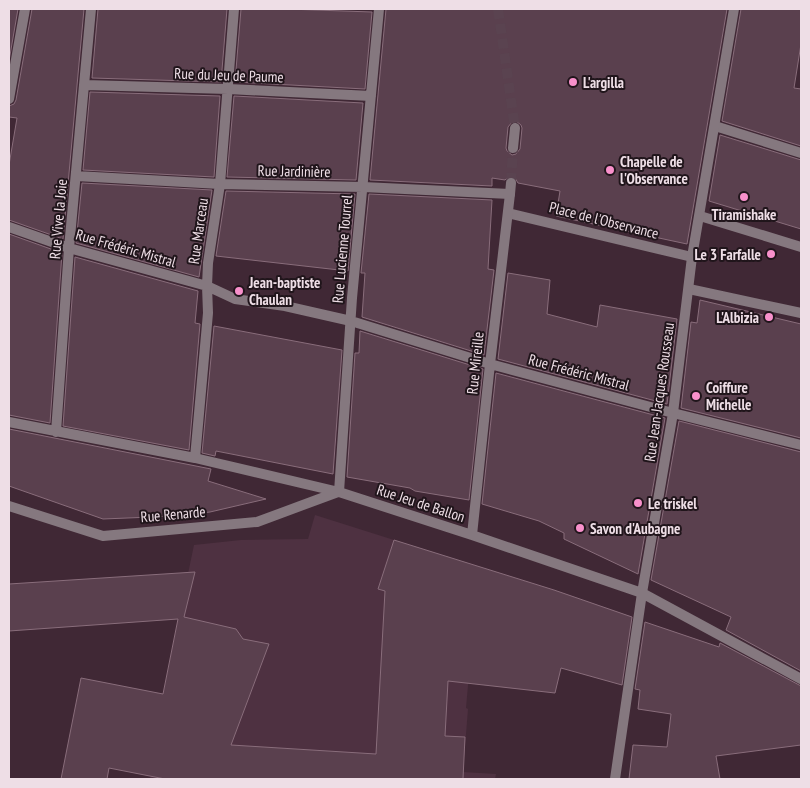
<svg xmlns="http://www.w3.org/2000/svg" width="810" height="788" font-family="'PT Sans Narrow',sans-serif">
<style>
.built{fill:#4e3141}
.building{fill:#5a404e;stroke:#896d7b;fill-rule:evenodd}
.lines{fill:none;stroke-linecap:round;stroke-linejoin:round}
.pedestrian-tunnel{stroke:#5a4350;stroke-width:10;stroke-dasharray:10 5;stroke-linecap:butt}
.pedestrian{stroke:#85787f;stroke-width:10}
.minor{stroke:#85787f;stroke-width:10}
.poi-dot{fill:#f890cb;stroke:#20151b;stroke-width:2}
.labels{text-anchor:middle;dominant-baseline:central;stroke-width:4;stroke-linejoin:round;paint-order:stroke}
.street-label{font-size:15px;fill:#eedee6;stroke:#20151b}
.poi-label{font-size:15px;font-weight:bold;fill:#eedee6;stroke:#20151b;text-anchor:start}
</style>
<rect width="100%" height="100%" fill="#402835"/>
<path class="built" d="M315,515L394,540L378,589L452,612L471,651L466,708L468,709L463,772L496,774L495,779H150L173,656L171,655L194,545L241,540L308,539Z"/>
<path class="building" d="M9,9H18L9,61Z
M32,9H84L63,239L9,220V165L17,118L9,117V106L14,104L16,100Z
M98,9H227L221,82L92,78Z
M241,9H287L372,12L365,89L235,82Z
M386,9H727L687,244L556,216L560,191L518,183L515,178L512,176L508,177L505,180L492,178V186L370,180ZM516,121L521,125L522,128L520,149L516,154L512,155L507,151L506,148L508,127L512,122Z
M741,9H801V44L794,88L801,89V146L722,121Z
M90,92L220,96L214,177L83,170Z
M234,96L363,103L356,180L227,177Z
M720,135L801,160V229L709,201Z
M82,183L212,190L199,277L76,243Z
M226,191L355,194L348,271L216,256Z
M369,194L492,200L488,269L494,270L484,355L362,317L365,273H361Z
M9,234L62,253L50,423L9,415Z
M75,257L198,291L195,323L200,324L189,450L63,426Z
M508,273L550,280L547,314L597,327L600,305L677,319L667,404L498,359Z
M700,300L801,324V438L681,408L691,322L697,323Z
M214,326L342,350L333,474L216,451L215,456L202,453Z
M360,331L483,369L469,500L415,491L410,488L347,477L355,353H359Z
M496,373L665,418L638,574L564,539V533L539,521L482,504Z
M679,421L801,452V671L726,630L731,617L651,580Z
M9,429L211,469L208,481L266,499L210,512L176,516L103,519L9,486Z
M394,540L554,590L632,617L622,685L561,668L555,693L448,681L445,736L465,737L463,779H165L109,768L107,779H61L81,678L163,694L178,619L9,631V584L195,572L184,617L236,629L243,639L269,644L231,745L376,754L385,591L378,589Z
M645,622L719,647L720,643L801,686V745L716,756L720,779H629L633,745L667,747L671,714L638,709L640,690L635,689Z"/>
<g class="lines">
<path class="pedestrian-tunnel" d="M498,9L515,128
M511,183L513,148"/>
<path class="pedestrian" d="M715,126L801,153
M513,148L515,128
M510,194L511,183
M508,213L692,257
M700,216L801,247
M689,289L801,313
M673,413L801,445"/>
<path class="minor" d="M85,85L228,89L371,96
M9,99L25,9
M76,176L220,184L363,187L510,194L490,364L472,535
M9,227L69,248L207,286L235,299L285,306L351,321L490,364L673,413
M9,422L195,458L339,492L472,535L642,593L801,679
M56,432L69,248L91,9
M195,458L208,313L207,286L208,263L220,184L234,9
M339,492L352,298L379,9
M9,506L103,536L257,522L338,492
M615,779L642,593L673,413L692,257L734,9"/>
</g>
<g class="poi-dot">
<circle cx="573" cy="82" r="5"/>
<circle cx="610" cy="170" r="5"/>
<circle cx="744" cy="197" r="5"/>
<circle cx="771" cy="254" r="5"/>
<circle cx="239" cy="291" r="5"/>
<circle cx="769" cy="317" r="5"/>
<circle cx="696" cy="396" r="5"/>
<circle cx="638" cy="503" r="5"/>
<circle cx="580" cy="528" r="5"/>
</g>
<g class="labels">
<g class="street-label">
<text transform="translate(229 75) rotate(2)">Rue du Jeu de Paume</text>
<text transform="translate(294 171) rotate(1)">Rue Jardinière</text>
<text transform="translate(58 219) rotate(-85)">Rue Vive la Joie</text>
<text transform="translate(604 220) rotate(14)">Place de l'Observance</text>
<text transform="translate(198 231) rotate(-82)">Rue Marceau</text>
<text transform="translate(126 248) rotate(16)">Rue Frédéric Mistral</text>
<text transform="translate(342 249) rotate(-85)">Rue Lucienne Tourrel</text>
<text transform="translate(475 363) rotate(-84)">Rue Mireille</text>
<text transform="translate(579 372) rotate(15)">Rue Frédéric Mistral</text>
<text transform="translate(659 392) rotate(-82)">Rue Jean-Jacques Rousseau</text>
<text transform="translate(421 503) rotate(18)">Rue Jeu de Ballon</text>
<text transform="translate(173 514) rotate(-5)">Rue Renarde</text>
</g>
<g class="poi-label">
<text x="583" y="82">L'argilla</text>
<text x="620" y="161">Chapelle de<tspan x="620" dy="17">l'Observance</tspan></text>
<text x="744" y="214" text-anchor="middle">Tiramishake</text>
<text x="761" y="254" text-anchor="end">Le 3 Farfalle</text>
<text x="249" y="282">Jean-baptiste<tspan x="249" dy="17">Chaulan</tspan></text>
<text x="759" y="317" text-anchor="end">L'Albizia</text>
<text x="706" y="387">Coiffure<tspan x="706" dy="17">Michelle</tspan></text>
<text x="648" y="503">Le triskel</text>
<text x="590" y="528">Savon d'Aubagne</text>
</g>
</g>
<rect width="810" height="788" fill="none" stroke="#eedee6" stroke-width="20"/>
</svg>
